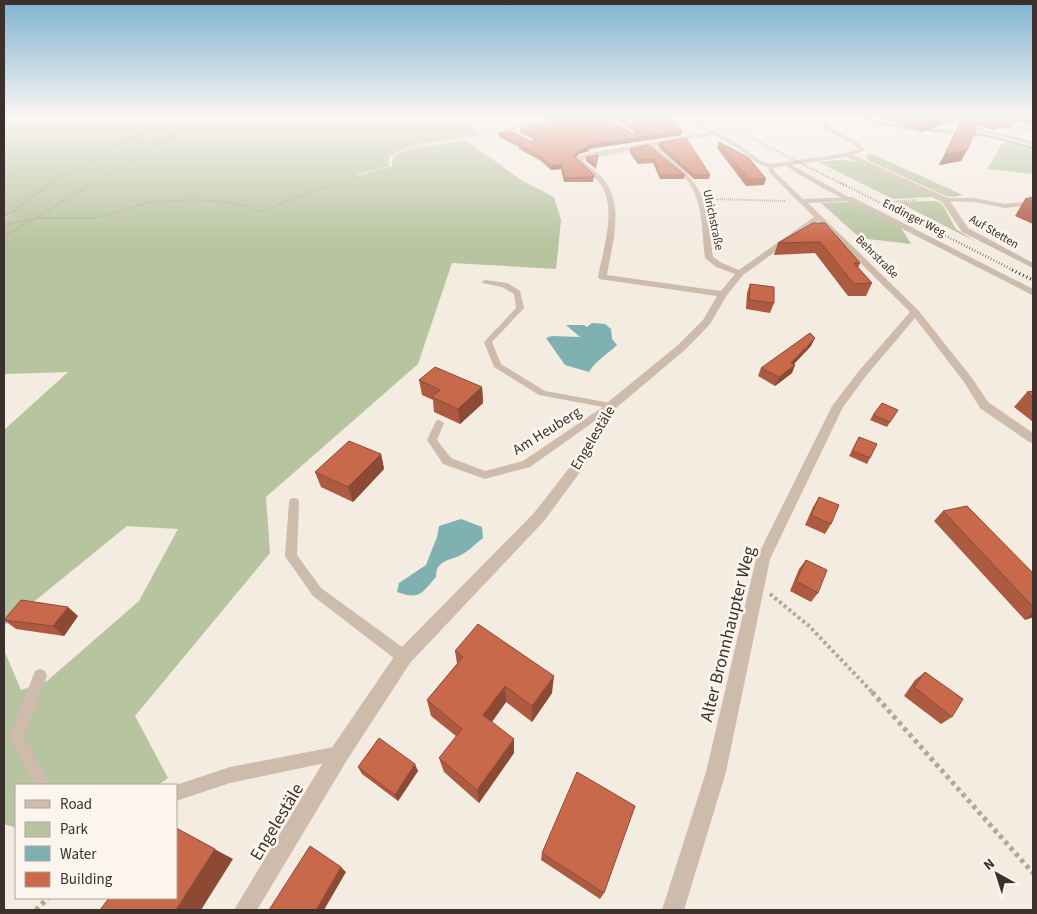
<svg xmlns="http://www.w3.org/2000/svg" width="1037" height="914" font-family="'Source Sans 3',sans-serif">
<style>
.green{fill:#b8c4a0}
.water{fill:#7fb0b2}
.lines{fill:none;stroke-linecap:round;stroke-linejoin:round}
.stream{stroke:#7fb0b2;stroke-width:2.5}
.path-far3{stroke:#b9a596;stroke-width:1;stroke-dasharray:1 1;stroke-linecap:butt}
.path-far2{stroke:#b9a596;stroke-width:2;stroke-dasharray:1 1;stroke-linecap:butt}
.path-far1{stroke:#b9a596;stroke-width:4;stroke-dasharray:3 3;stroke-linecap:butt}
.path{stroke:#b9a596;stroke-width:5;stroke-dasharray:4 4;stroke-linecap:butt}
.service{fill:#cdbbac;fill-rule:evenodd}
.minor{fill:#cdbbac;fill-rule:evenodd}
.tertiary{fill:#cdbbac;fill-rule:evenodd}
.rail-far2{stroke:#3b302b;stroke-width:2;stroke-dasharray:0.5 2;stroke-linecap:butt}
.rail-far1{stroke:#3b302b;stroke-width:2.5;stroke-dasharray:0.5 2.5;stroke-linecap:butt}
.rail{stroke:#3b302b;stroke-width:3;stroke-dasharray:1 3;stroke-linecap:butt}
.wall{fill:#ac5a40}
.shaded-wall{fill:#8c4a34}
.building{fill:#c8694b;stroke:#8c4a34}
.labels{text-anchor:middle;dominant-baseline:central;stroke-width:5;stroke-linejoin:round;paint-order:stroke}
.far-street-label{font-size:12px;fill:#3b302b;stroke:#fbf5ee}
.street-label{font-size:15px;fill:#3b302b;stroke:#fbf5ee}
.near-street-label{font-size:18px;fill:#3b302b;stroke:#fbf5ee}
</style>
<rect width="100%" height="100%" fill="#f4ebe1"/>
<path class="green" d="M4,116H475L459,119L480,134C457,140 405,142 389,157L388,166L357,175L359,176L392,166L393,156L409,149L466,140L521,180L554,197L561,220L556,269L452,263L418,364L266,497L270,553L135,716L168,778L158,785H16V828L4,824V650L21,690L47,681L139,601L178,529L127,526L4,626V430L68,372L4,374V220L13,212L4,218Z
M1003,142L1033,150V174L987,169Z
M870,154L876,156L963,195L954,197L946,196L869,161L866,155Z
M841,160L857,162L867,166L934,197L893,199L819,162Z
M936,201L942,204L956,229L976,242L898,202Z
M854,202L900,226L911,244L860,238L821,203Z"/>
<path class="water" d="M592,323L605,324L611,329L612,339L617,345C608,354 596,360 589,372L565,365L546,338L552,336L580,337L566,325H584L587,327Z
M461,519L482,527L483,538C476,543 469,551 461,555C449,561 436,560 436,577C421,594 420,600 397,592L399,583L426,565L437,537L439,526Z"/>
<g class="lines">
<path class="stream" d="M854,116L899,127L984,135L1033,148"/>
<path class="path-far3" d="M826,169L831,172L829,173
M4,176L57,178
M49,185L58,178L174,116
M91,185L204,116
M332,185L389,166V157L408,148L495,132"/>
<path class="path-far2" d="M710,199L786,201
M888,202L917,200
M4,218L51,183
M36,218L93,183
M4,225L30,219
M4,236L35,218H94L151,202L195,200L224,202L252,207L259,212L335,183"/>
<path class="path-far1" d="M770,594L809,626L873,693"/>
<path class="path" d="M872,692L1033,873
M36,910L48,898"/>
<path class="service" d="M786,162L852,199L847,200L826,190L784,165Z
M945,198H974L1005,204L1033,201V205L1005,208L974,202L943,201L942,200Z
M485,280L507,283L520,291L524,308L492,342L501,364L545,391L611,403L616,406L530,467L485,479L443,464L427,440L436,421L439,420L444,423L437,440L451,458L485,471L523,461L603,407L539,395L494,367L484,342L516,308L514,294L502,287L483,283L481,282Z
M294,498L298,499L299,502L297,555L321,588L409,652L411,657L409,662L404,663L399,662L313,596L287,559L285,556L289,502L290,499Z
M40,669L45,671L47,676L24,737L50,785H34L9,738L35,671Z
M339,746L344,748L346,753L344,758L339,760L230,783L176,801V785L230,767Z"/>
<path class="minor" d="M557,116H568L505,131L502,129Z
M920,116H930L1033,141V145Z
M982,116H991L1033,129V133Z
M715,131L717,134L654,146C706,186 705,193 713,257L722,263L739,270L814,217L769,172L768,166L771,164L774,166V171L803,199L852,197L1033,289V295L1030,294L848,201L808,203L918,310L972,378L988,402L1033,433V443L1029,442L980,408L964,382L915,318L866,376L843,407L770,559L726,772L684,910H662L706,772L756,559L832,406L858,372L910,312L818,221L743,275L727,295L710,324L686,349L616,408L586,464L544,521L410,663L347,760L257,910H234L333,746L398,651L534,513L577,458L607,403L678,345L703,320L717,296L599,279L598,277C603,250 617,210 601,185C594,175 583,169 576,160L579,156L590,153ZM648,147C662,158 681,169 691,186C703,206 702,235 705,258L716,267L735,274L721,291L607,275C611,248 624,210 607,184C601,175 590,167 582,160Z"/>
<path class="tertiary" d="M682,116H689L741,146L761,161L771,164L847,153L858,149L853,144L824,129L822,123L827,122L829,127L857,142L865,150L853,155L948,198L968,228L1033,263V268L962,232L942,202L847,157L771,168L757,163L737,148Z
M812,116L839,118L861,116L839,122Z"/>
<path class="rail-far2" d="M707,116L844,185"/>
<path class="rail-far1" d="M841,183L1015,271"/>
<path class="rail" d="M1012,270L1033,280"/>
</g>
<path class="wall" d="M559,116L632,133L636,132L607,116H669L682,131L681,135L589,149V151L579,154L576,157L594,175L593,182H564L561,169L551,170L541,161L519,149V147L499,137V133L532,142L534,139L520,133V129L549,122V120L559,118Z
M875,116H1033V126L1014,121L1011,128L1000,127L994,130L978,126L967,150L961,161L939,165L962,120L958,121L948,119L945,124L920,132Z
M719,142L766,179L764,185L746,186L717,148Z
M659,143L710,175L709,179H694L658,147Z
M648,145L685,175L684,179H660L653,163L638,164L630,153V149Z
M598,155L596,169L586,161V157Z
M1033,197V224L1015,216L1025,199Z
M813,223L860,263L858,268L872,283L866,296H848L815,253L774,255L778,243Z
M750,284L774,303L770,313L746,309L747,293Z
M811,346L794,364L795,365L792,373L775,386L758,376L761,368Z
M419,380L482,387L483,403L460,424L434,412L433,400L422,395Z
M1033,391V422L1014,407L1027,392Z
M898,410L887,427L870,420L873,415Z
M859,437L870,458L867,464L849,456Z
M381,454L384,469L353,502L321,487L315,472Z
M819,497L831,524L825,534L805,525L813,507Z
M943,511L1033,573V617L1025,620L934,521Z
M806,560L818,593L811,602L790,591L799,569Z
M78,616L64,636L16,629L4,620Z
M455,651L552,693L532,722L506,702L492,722L514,753L479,803L444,772L439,758L456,736L431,716L427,700L457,664Z
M925,672L952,717L941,724L904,696L915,680Z
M358,767L418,771L398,801L362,774Z
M542,853L604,893L600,899L541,860Z"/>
<path class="shaded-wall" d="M943,116H950L945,124L920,132L925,121Z
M960,116H964L962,120L958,121Z
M1006,116L1000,127L994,130L1000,119Z
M682,131L681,135L589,149V151L579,154L574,160V156L579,150L587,145Z
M967,150L961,161L939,165L945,154Z
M561,164V169L551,170V166Z
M815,338L811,346L789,369L795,365L792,373L775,386L779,377L791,363Z
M482,387L483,403L460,424L458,409Z
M381,454L384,469L353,502L348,487Z
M68,607L78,616L64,636L53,626Z
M1033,613V617L1025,620Z
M554,676L552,693L532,722V706Z
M505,686L506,702L485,731L483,715Z
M514,739V753L479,803L477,790Z
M415,764L418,771L398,801L395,795Z
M176,828L233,859L201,910H176Z
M341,867L346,872L324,910H316Z"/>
<path class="building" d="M559,116H601L632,133L639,132L638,129L615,116H669L673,118L682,131L587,145L589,147L579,150L574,156L594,175V177L565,178L561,164L551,166L541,156L519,145L521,144L499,133L510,131L532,142L535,138L534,135L520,129L552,121L549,120L563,117Z
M910,116H943L925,121Z
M988,116H1006L1000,119Z
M963,117L980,121L967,150L945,154Z
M686,138L710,175H694L659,143Z
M719,142L749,158L766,179H748Z
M648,145L685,175H660L654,159L638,160L630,149Z
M598,155L596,165L586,157Z
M1033,197V202L1025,199Z
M813,223H825L860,263H854L872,283L854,284L820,242L778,243Z
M750,284L774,287V303L749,300Z
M810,333L815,338L791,363L795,365L779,377L761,368Z
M435,367L482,387L458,409L432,397L440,390L419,380Z
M1033,391V397L1027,392Z
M882,403L898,410L890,422L873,415Z
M859,437L877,444L870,458L852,451Z
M349,441L381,454L348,487L315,472Z
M819,497L839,505L831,524L811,515Z
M967,506L1033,573V607L943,511Z
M806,560L827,570L818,593L796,581Z
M21,600L68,607L53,626L4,620Z
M478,624L554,676L532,706L505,686L483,715L514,739L477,790L439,758L462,729L427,700L463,657L455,651Z
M925,672L963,699L952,717L914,687Z
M379,738L415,764L395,795L358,767Z
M577,772L635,806L604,893L542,853Z
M176,828L215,849L176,910H100L109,898H176Z
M310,846L341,867L316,910H269Z"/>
<linearGradient id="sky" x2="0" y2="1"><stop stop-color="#7eb2d2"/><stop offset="0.48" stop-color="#faf6f2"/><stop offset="1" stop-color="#faf6f2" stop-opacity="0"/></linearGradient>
<rect width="1037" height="244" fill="url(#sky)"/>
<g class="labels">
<g class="far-street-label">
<text transform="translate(914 218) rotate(27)">Endinger Weg</text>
<text transform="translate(713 220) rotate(78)">Ulrichstraße</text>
<text transform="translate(994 232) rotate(30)">Auf Stetten</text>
<text transform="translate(877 257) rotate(45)">Behrstraße</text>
</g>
<g class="street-label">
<text transform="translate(547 431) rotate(-32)">Am Heuberg</text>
<text transform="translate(593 438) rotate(-59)">Engelestäle</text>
</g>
<g class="near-street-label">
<text transform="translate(728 634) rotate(-76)">Alter Bronnhaupter Weg</text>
<text transform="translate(277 822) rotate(-59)">Engelestäle</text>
</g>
</g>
<rect width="1037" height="914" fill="none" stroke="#3b302b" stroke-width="10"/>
<rect x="15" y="784" width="162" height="115" fill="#fbf5ee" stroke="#aea6a0"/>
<rect x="25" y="800" width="25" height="8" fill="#cdbbac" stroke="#aea6a0"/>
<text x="60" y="809" font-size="15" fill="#3b302b">Road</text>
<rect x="25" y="822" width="25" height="15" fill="#b8c4a0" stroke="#aea6a0"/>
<text x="60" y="834" font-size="15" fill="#3b302b">Park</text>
<rect x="25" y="846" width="25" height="15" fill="#7fb0b2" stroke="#aea6a0"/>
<text x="60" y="859" font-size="15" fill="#3b302b">Water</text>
<rect x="25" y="872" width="25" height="15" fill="#c8694b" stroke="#aea6a0"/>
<text x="60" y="884" font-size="15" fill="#3b302b">Building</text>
<g transform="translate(997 874) rotate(321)" stroke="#fbf5ee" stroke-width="4" paint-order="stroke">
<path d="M0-4L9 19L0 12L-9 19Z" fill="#3b302b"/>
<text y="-8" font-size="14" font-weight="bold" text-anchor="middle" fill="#3b302b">N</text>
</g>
</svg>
